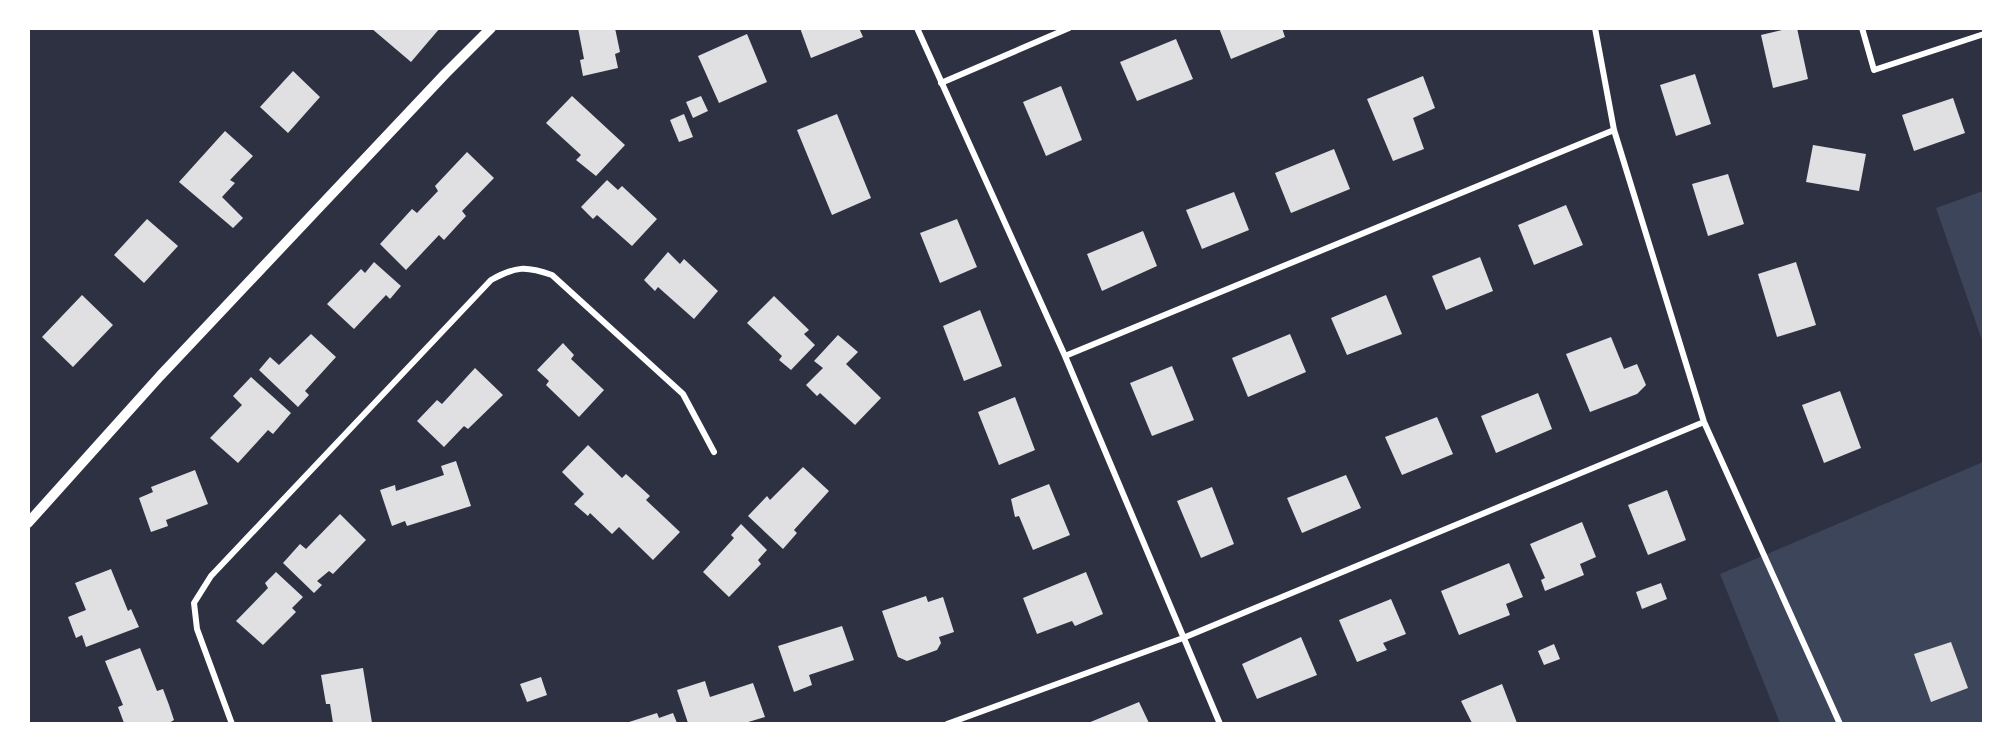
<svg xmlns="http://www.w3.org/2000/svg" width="2012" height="752" font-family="'Sofia Sans Condensed',sans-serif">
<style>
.green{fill:#3c4559}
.building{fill:#e0e0e3}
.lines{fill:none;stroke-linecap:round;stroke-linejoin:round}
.minor{stroke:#fff;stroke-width:6}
.tertiary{stroke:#fff;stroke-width:10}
</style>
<rect width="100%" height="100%" fill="#2d3142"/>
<path class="green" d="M1983,191H1984L1983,343L1936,208Z
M1983,462V723H1780L1720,574Z"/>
<path class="building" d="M371,28H440L411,62Z
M578,28H615L620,52L615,54L618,68L583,76L580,60L584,59Z
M800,28H859L863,37L811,58Z
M1219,28H1282L1285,37L1231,59Z
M1790,28H1797L1808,79L1773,88L1761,35Z
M747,34L767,82L719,103L698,56Z
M1176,39L1193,79L1137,101L1120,62Z
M293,71L320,97L288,133L260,107Z
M1695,74L1711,124L1676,136L1660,85Z
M1423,76L1435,108L1413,118L1424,149L1393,161L1367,99Z
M1061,86L1082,140L1046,156L1023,102Z
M572,96L625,145L596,176L576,160L581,155L546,123Z
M701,96L708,111L693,118L686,102Z
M1953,98L1965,133L1914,151L1902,115Z
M684,114L693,137L679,142L670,120Z
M837,114L871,198L832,215L797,130Z
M225,131L253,156L230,180L235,183L222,197L243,218L233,228L179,182Z
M1813,145L1866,154L1859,191L1806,182Z
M1334,149L1350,189L1291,213L1275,173Z
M467,152L494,178L462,211L466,216L444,240L439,235L406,270L380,244L412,209L417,213L438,191L435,186Z
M1728,174L1744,224L1708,236L1692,184Z
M607,180L618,190L622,186L657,219L632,246L597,215L593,219L581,207Z
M1234,192L1249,230L1202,249L1186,210Z
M1566,205L1583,245L1534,265L1518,225Z
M147,219L178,246L144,283L114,255Z
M957,219L977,267L940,283L920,233Z
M1143,231L1157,266L1102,291L1087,254Z
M668,252L680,264L684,259L718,291L694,319L658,287L655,291L644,280Z
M1480,257L1493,291L1446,310L1432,276Z
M374,262L401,286L390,299L386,295L354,329L327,304L361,269L365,273Z
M1796,262L1816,325L1777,337L1758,274Z
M82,295L113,325L73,367L42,337Z
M1386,295L1402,334L1347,355L1331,318Z
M774,296L809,330L804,334L815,345L791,370L779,360L782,356L747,323Z
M980,310L1002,366L964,381L943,326Z
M311,334L336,357L305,391L309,395L298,407L259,370L270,357L279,365Z
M1290,334L1306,372L1248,397L1232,358Z
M838,335L858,352L846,364L881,398L855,425L820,393L817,396L806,385L823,368L814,361Z
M1611,337L1624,369L1637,364L1646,385L1637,394L1590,412L1566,354Z
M563,343L574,355L571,359L604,390L579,417L546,385L549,381L537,370Z
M1172,366L1194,420L1152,436L1130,383Z
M475,368L503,395L468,429L464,426L444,447L417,421L437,400L442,404Z
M251,377L291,413L273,434L268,430L238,463L210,438L242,405L233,396Z
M1840,391L1861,448L1824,463L1802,405Z
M1538,393L1552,429L1496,453L1481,416Z
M1015,397L1035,450L999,465L978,412Z
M1437,417L1453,454L1402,475L1385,437Z
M588,445L622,478L626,474L650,496L646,500L680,532L653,560L619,527L612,534L590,513L588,516L574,504L584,494L562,472Z
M456,461L471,506L407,526L405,521L392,526L380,490L395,485L396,491L444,475L441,466Z
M803,467L829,491L794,530L797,533L783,549L748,516L767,496L770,500Z
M195,470L208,504L166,520L168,526L151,532L139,498L153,492L151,487Z
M1346,475L1361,508L1302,533L1287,498Z
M1049,484L1070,535L1033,550L1019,516L1015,517L1011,499Z
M1212,487L1234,544L1201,558L1177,501Z
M1667,490L1686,540L1648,555L1628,505Z
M340,514L366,540L333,574L329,571L317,581L322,585L314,593L283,563L300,544L306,549Z
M1582,522L1596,557L1580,564L1584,575L1545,591L1541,580L1545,578L1530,544Z
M741,524L767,550L758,560L761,564L729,597L703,572L734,538L731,535Z
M1509,563L1523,597L1506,604L1510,615L1459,635L1441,591Z
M111,569L128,611L131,609L139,627L86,647L82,635L76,638L68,617L86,610L75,583Z
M276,572L303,597L292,608L296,612L263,645L236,621L268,588L265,583Z
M1086,572L1103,614L1075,626L1072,621L1037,634L1023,598Z
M1661,583L1667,599L1642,609L1636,592Z
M926,596L928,602L943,597L954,632L939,637L941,643L937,650L907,661L898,657L882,611Z
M1391,599L1406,634L1383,643L1387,650L1357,662L1339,620Z
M842,626L854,660L809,675L812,685L794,692L778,646Z
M1301,637L1317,675L1257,699L1242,664Z
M1951,642L1968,688L1931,702L1914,654Z
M1554,644L1560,659L1544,665L1538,651Z
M140,648L157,691L163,689L169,705L174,720L169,723H124L118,707L123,705L105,661Z
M363,668L372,723H333L330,704H326L321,675Z
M541,677L547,695L527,702L520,684Z
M705,681L710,697L753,683L765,717L745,723H688L677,690Z
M1502,684L1517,723H1472L1461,701Z
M1139,702L1149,723H1088Z
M657,713L659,718L673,713L677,723H626Z"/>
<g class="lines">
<path class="minor" d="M917,28L1065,356L1220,724
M1595,28L1614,130L1704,422L1840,724
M1862,28L1874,70L1984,34
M941,83L1069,28
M1065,356L1614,130
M232,724L197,629L194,603L211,576L491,280C516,266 526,266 552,275L683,394L714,452
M947,724L1183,638L1704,422"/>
<path class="tertiary" d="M28,523L160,376L445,74L491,28"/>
</g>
<rect width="2012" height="752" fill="none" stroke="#ffffff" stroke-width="60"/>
</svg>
